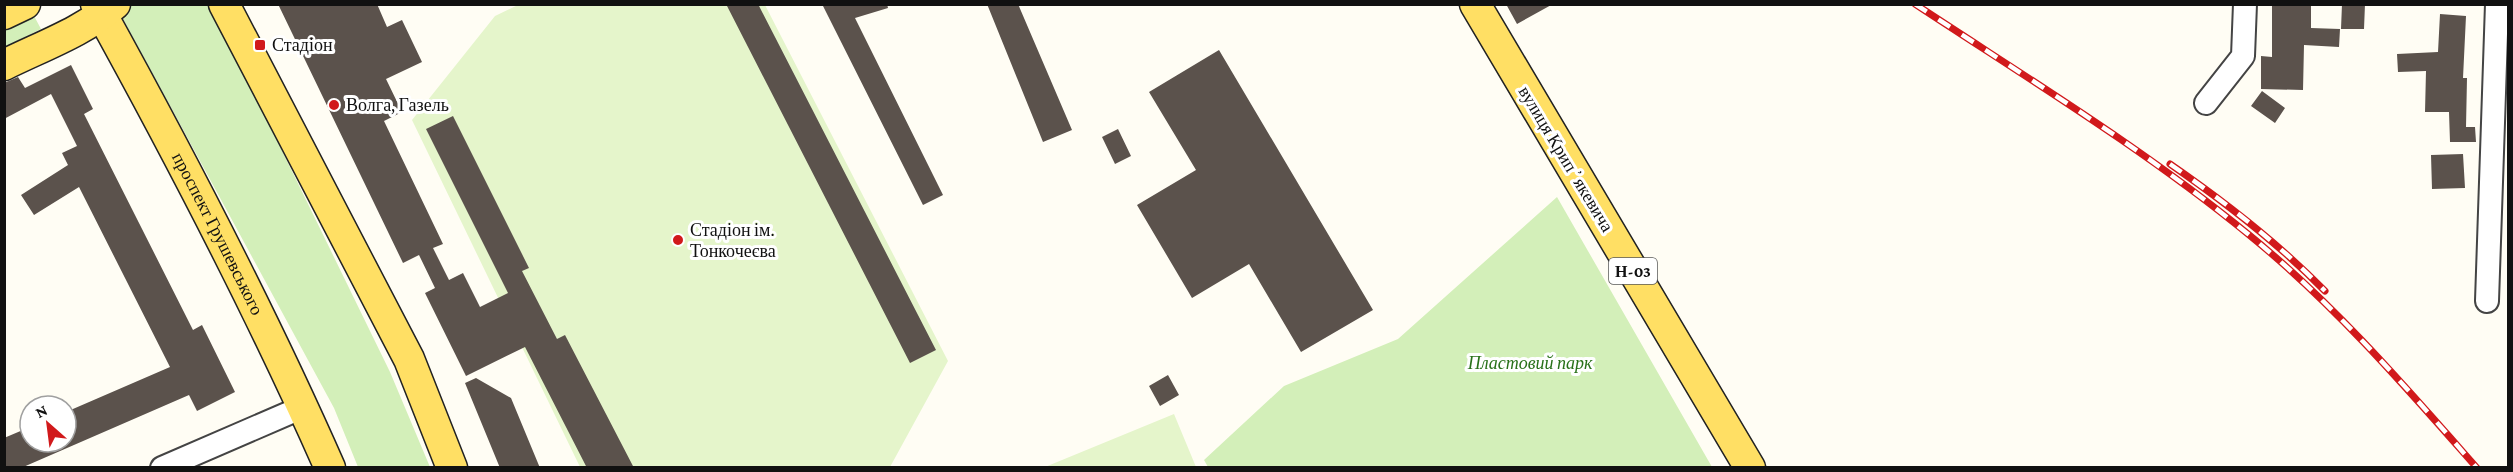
<svg xmlns="http://www.w3.org/2000/svg" width="2513" height="472" font-family="'Crimson Pro',serif">
<style>
.green{fill:#d3efb9}
.pitch{fill:#e5f5cb}
.building{fill:#5b524c}
.lines{fill:none;stroke-linecap:round;stroke-linejoin:round}
.minor-casing{stroke:#444;stroke-width:26}
.major-casing{stroke:#222;stroke-width:33}
.minor{stroke:#fff;stroke-width:22}
.major{stroke:#ffdf64;stroke-width:30}
.rail-casing{stroke:#d1191b;stroke-width:7}
.rail{stroke:#fff;stroke-width:4.5;stroke-dasharray:14;stroke-linecap:butt}
.poi-dot{fill:#d1191b;stroke:#fff;stroke-width:2}
.labels{text-anchor:middle;dominant-baseline:central;stroke-width:6;stroke-linejoin:round;paint-order:stroke}
.shield{fill:#fff;stroke:#585858;stroke-width:1.5}
.shield-label{font-size:16px;font-weight:bold;fill:#111}
.poi-label{font-size:18px;fill:#111;stroke:#fff;text-anchor:start}
.street-label{font-size:18px;fill:#111;stroke:#fff}
.park-label{font-size:18px;font-style:italic;fill:#287119;stroke:#fff}
</style>
<rect width="100%" height="100%" fill="#fffdf4"/>
<path class="green" d="M128,5H211L390,372L430,467H358L334,408L123,19Z
M33,14L41,29L5,47V28Z
M1557,197L1712,467H1208L1204,460L1284,386L1398,339Z"/>
<path class="pitch" d="M518,5H765L948,361L890,467H580L412,120L495,16Z
M1174,414L1196,467H1045Z"/>
<path class="building" d="M278,4H377L387,27L402,20L422,62L386,79L402,112L384,121L443,244L433,248L449,280L463,273L480,307L508,293L426,129L453,116L529,268L522,271L557,339L565,335L634,468H587L525,347L466,376L425,293L435,288L419,255L403,263Z
M726,4H758L936,350L910,363Z
M822,4H887L888,8L855,18L943,195L923,205Z
M987,4H1018L1072,130L1043,142Z
M1506,4H1553L1517,24Z
M2311,4V28L2340,29L2339,47L2304,45L2303,90L2261,89V56L2272,57V6Z
M2342,4H2365L2364,29H2341Z
M2440,14L2466,16L2463,78H2467L2466,127H2475L2476,142H2450L2449,112H2425L2426,71L2398,72L2397,54L2438,52Z
M1219,50L1373,310L1301,352L1249,264L1192,298L1137,205L1196,170L1149,92Z
M71,65L93,109L84,114L193,330L202,325L235,392L197,411L189,395L21,468H4V438L30,427V442H66V412L170,367L79,187L34,215L21,195L68,165L62,153L77,146L51,94L4,119V83L18,77L25,88Z
M2262,91L2285,108L2275,123L2251,106Z
M1118,129L1131,156L1115,164L1102,137Z
M2463,154L2465,188L2432,189L2431,155Z
M1168,375L1179,395L1160,406L1149,386Z
M476,378L511,398L540,468H500L465,383Z"/>
<g class="lines">
<defs>
<path id="minor" d="M2206,103L2243,56L2245,4
M2487,301L2497,4
M162,468L303,407"/>
<g id="major">
<path id="s1" d="M96,4C180,156 260,309 330,468"/>
<path d="M224,4L409,359L452,468"/>
<path d="M1475,4L1750,468"/>
<path d="M4,14L25,4"/>
<path d="M4,65C42,46 83,32 115,4"/>
</g>
</defs>
<use href="#minor" class="minor-casing"/>
<use href="#major" class="major-casing"/>
<use href="#minor" class="minor"/>
<use href="#major" class="major"/>
<defs>
<path id="rail" d="M1915,4C2027,78 2144,149 2248,234C2333,303 2404,385 2477,468
M2170,164C2225,202 2278,243 2325,291"/>
</defs>
<use href="#rail" class="rail-casing"/>
<use href="#rail" class="rail"/>
</g>
<g class="poi-dot">
<rect x="254" y="39" width="12" height="12" rx="3"/>
<circle cx="334" cy="105" r="6"/>
<circle cx="678" cy="240" r="6"/>
</g>
<g class="labels">
<rect class="shield" x="1609" y="258" width="48" height="26" rx="4.5"/>
<g class="shield-label">
<text x="1633" y="271">Н-03</text>
</g>
<g class="poi-label">
<text x="272" y="45">Стадіон</text>
<text x="346" y="105">Волга, Газель</text>
<text x="690" y="230">Стадіон ім.<tspan x="690" dy="21">Тонкочеєва</tspan></text>
</g>
<g class="street-label">
<text transform="translate(1566 159) rotate(59)">вулиця Крипʼякевича</text>
<text stroke="none"><textPath href="#s1" startOffset="260">проспект Грушевського</textPath></text>
</g>
<g class="park-label">
<text x="1530" y="363">Пластовий парк</text>
</g>
</g>
<rect width="2513" height="472" fill="none" stroke="#111111" stroke-width="12"/>
<g transform="translate(48 424) rotate(332)"><circle r="28" fill="#ffffff" stroke="#a0a0a0" stroke-width="1.5"/>
<path d="M0-4.5L10 22L0 15L-10 22Z" fill="#d1191b"/>
<text y="-9" font-size="16" font-weight="bold" text-anchor="middle" fill="#111111">N</text>
</g>
</svg>
